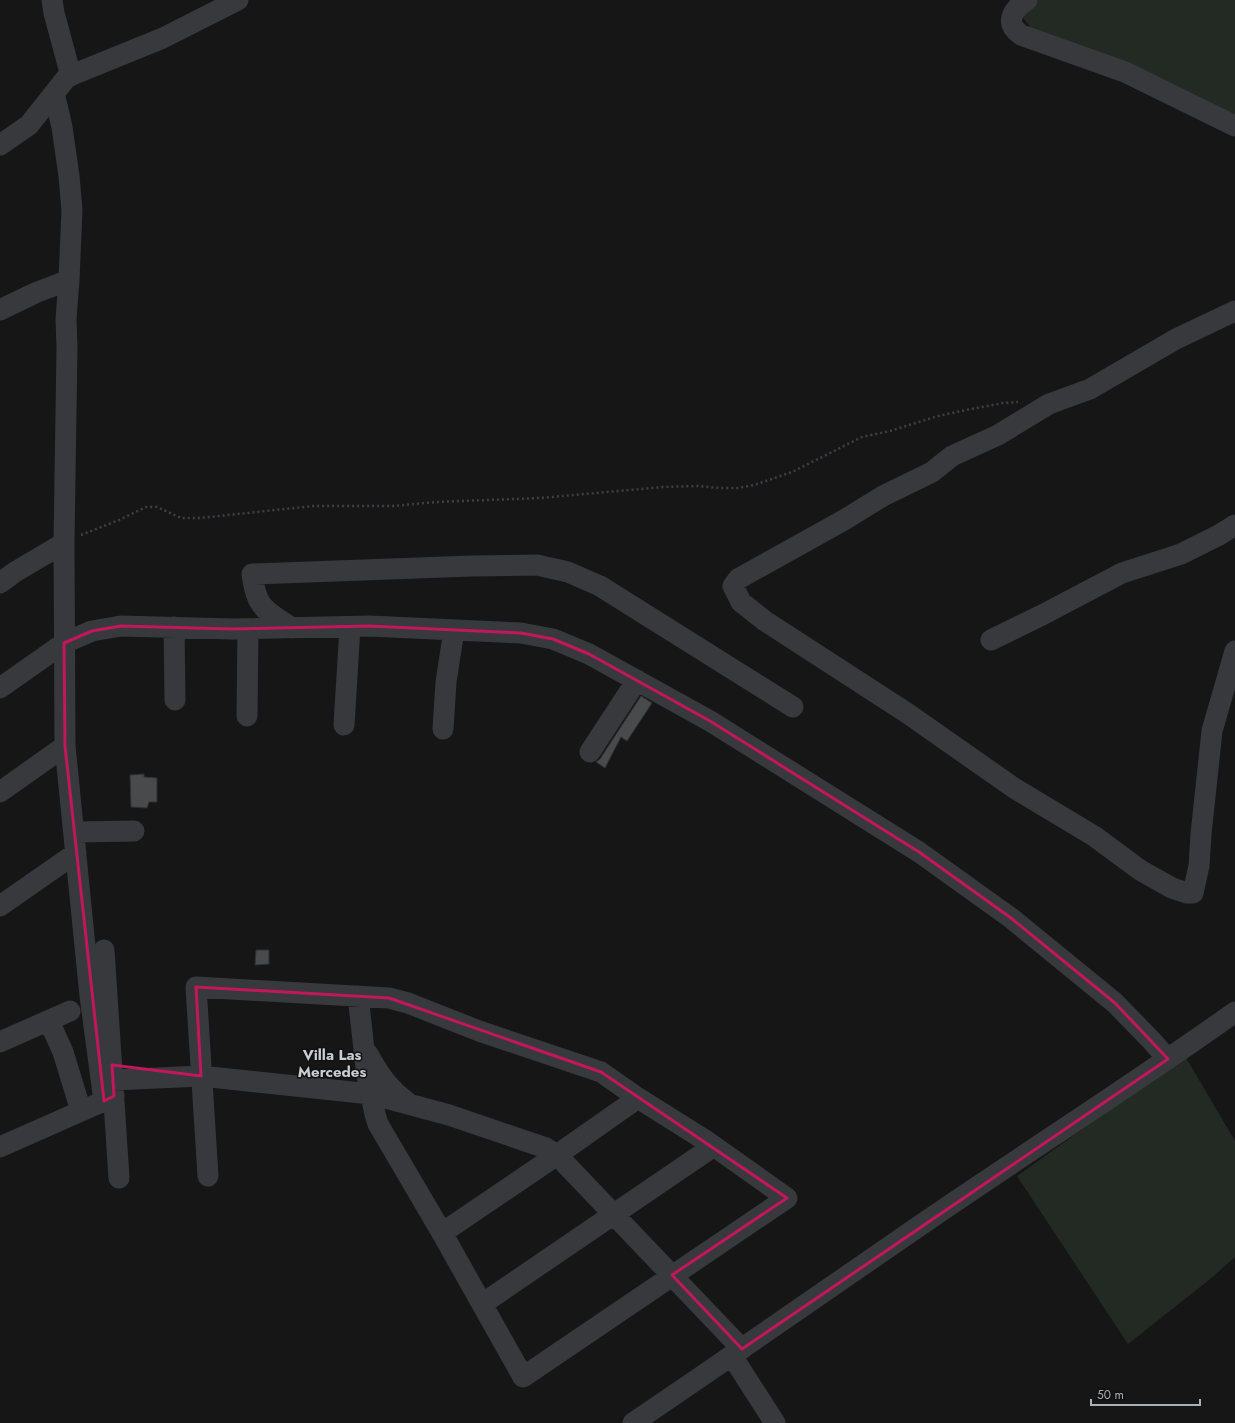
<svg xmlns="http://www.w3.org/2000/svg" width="1235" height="1423" font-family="Jost,sans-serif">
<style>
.green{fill:#232923}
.building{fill:#484a4c;stroke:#303133}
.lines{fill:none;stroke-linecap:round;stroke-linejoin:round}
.path{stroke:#3e4043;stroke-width:2.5;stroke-dasharray:2 3;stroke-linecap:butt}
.minor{stroke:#37393c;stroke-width:21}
.marked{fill:none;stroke:#c2185b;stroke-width:3;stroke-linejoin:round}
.labels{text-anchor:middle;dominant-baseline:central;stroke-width:3;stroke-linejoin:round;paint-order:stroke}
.neighbourhood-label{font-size:15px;font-weight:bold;fill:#caced2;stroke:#111112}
</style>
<rect width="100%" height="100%" fill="#161617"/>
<path class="green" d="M1036,0H1235V116L1031,28L1024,19L1023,11Z
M1185,1056L1235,1141V1257L1209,1280L1128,1344L1017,1176Z"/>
<path class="building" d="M641,696L652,703L627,741L621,737L605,768L596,762L600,759Z
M144,774V777L157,778V802H149L147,808L131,807L130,775Z
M256,950H269V964L255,965Z"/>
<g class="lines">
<path class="path" d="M81,535L119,520L146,507H157L181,518H200L313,506H394L436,502L540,498L663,487L698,486L720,488H738L754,485L792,472L862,437L890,431L938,416L966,410L1003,403L1018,402"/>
<path class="minor" d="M52,0L54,13L71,76
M1027,0C1012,10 1004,23 1021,35L1125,72L1235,126
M54,93L62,127L69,176L72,210L69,280L66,319L67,347L64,543L65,746L90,996L104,1101
M0,145L29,125L67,77L163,38L238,0
M0,310L35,293L69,280
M1235,311L1176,339L1090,389L1049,404L998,435L952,456L932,472L883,496L844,520L738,579L733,586L741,602L765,621L907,713L1014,788L1094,836L1140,870L1172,888L1187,893H1193L1199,866L1201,834L1212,731L1235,651
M0,583L15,572L64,543
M174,627L175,700
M292,628C265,610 256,608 252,574L472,566L537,565L568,572L600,586L793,707
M991,640L1044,614L1122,573L1181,554L1219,535L1235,525
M0,688L64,643L92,631L121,626L232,629L369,626L521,633L553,639L589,654L710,721L919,852L1011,918L1115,1003L1151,1040L1168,1059
M247,716L248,629
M344,725L350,627
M443,729L446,682L454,630
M590,752L637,680
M0,792L65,746
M74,832L134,831
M0,906L76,853
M104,950L119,1178
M49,1021L63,1052L81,1111
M0,1042L70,1011
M368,1054C379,1074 388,1088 407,1102
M113,1080L201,1076L371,1094L449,1115L546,1148L557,1155L742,1349
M0,1147L104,1101L114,1096
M208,1176L196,987L389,998L408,1003L479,1031L601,1072L638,1098L708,1142L787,1198L523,1377L442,1233L378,1124L375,1114L367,1076L358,996
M442,1233L557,1155L638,1098
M482,1304L714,1146
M732,1356L775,1423
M633,1423C732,1356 830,1287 928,1220C1030,1150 1134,1084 1235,1012"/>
</g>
<path class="marked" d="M121,626L232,629L369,626L521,633L553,639L589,654L710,721L919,852L1011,918L1115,1003L1168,1059L742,1349L672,1275L787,1198L601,1072L389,998L196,987L201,1076L112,1065L114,1096L104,1101L65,746L64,643L92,631Z"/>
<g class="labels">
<g class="neighbourhood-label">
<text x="332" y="1055">Villa Las<tspan x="332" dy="17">Mercedes</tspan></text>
</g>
</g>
<path d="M1091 1399v6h109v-6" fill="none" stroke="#aab0b6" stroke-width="2"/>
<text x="1097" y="1399" font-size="12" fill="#aab0b6" stroke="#111112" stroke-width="3" paint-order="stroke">50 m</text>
</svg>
